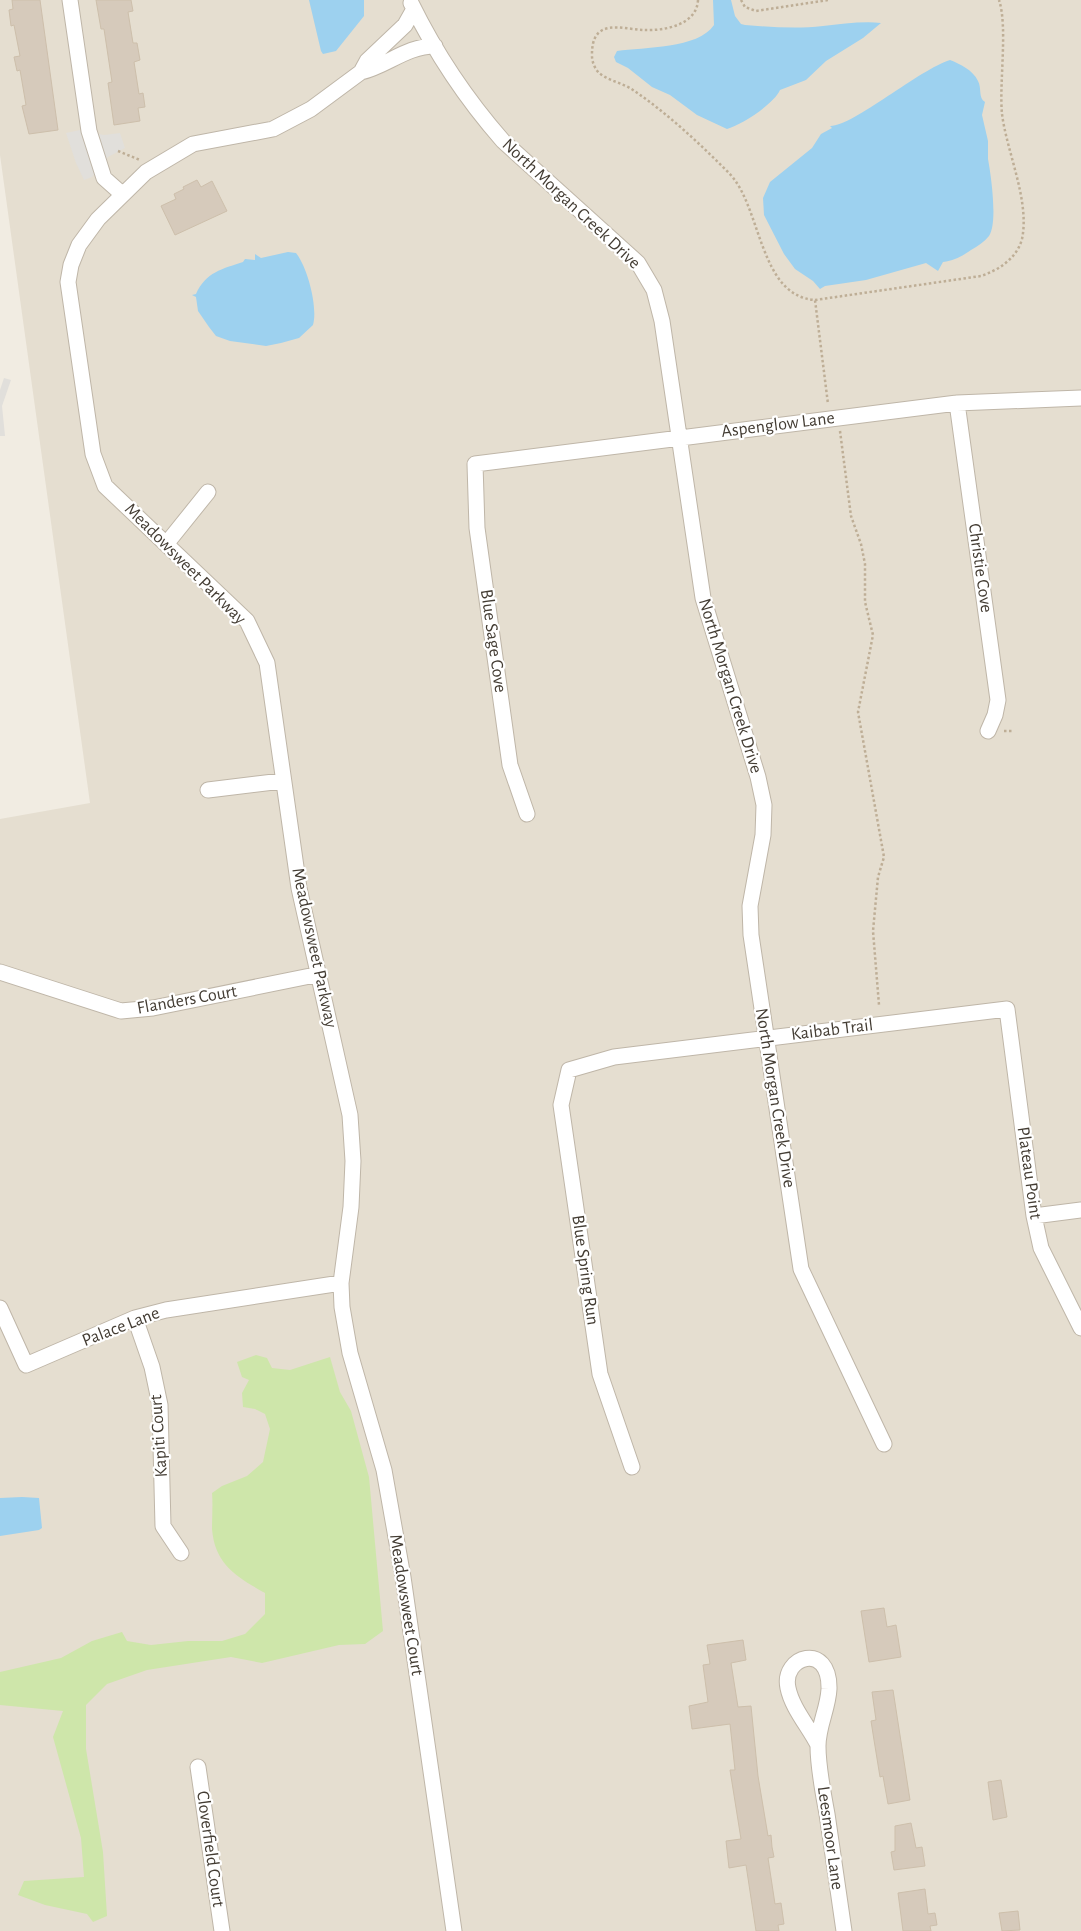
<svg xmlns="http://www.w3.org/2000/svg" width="1081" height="1931" font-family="'Alegreya Sans',sans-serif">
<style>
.residential{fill:#e5ded0}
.green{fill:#cee6aa}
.parking{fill:#e1dfdb}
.water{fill:#9dd1ef}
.building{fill:#d6cabb;stroke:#cdbfab}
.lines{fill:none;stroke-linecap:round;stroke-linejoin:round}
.street-casing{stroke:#bfb6a8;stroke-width:17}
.path{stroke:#beae96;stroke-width:2.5;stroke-dasharray:2.5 2.5;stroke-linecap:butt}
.street{stroke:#fff;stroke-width:15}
.labels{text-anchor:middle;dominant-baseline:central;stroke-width:4.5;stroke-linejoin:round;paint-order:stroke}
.street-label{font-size:18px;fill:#433c33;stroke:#fff}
</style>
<rect width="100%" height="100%" fill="#f1ece2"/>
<path class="residential" d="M0,0H1081V1931H0V819L90,803L0,155Z"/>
<path class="green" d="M256,1355L267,1358L272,1368L290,1370L330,1357L340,1392L351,1411L369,1477L383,1631L365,1644L339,1645L262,1663L231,1657L147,1670L107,1684L86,1705V1749L103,1852L107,1916L93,1922L87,1914L45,1905L18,1895L24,1881L84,1877L81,1838L53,1737L63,1711L0,1705V1672L61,1658L92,1641L122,1632L127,1641L151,1645L188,1641H222L245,1634L265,1614V1593C237,1577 215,1565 212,1529C212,1517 213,1505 212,1493L222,1486L247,1476L263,1462L270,1429L265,1414L255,1409L243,1407L242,1393L249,1380L242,1377L237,1362Z"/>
<path class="parking" d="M80,130L104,135L120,133L125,148L108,157L92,177L84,180L76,163L66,133Z
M4,378L11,380L2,406L5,436H0V390Z"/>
<path class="water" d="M309,0H364V16L336,51L323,54L321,51Z
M713,0H731L735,16L741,24L745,25C771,27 797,29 823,26C842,24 863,21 881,23L863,38L826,61L806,80L780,90C774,104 741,125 727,129L697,115L670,95L652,87L628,68L616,62L614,57L617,51C644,47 698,49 714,25Z
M950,60C960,64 973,70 978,81C982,88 978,98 985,102L982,115L988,141V159C991,175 998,223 989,236C984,242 978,246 971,250C961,257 955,260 943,262L938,271L926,263L866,280L825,286L820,289L813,281L795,269L784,254L764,215L763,198L770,182L812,148L821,134L832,128L830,126C852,127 920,69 950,60Z
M288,252L296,253C308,268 318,308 313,325L299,338L281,343L266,346L230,341L216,336L209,327L198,311L196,297L192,295L196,294C206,272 222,269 243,262L245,259L255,260V254L261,258Z
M22,1497L39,1498L42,1528L39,1530L0,1536V1498Z"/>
<path class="building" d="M12,0H40L58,130L29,134L22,106L26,105L20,70L17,71L14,57L20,56L14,25L11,26L9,10L13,9Z
M96,0H131L133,11L128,12L133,43H137L140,60L134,62L139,94L143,93L145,107L138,108L140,121L114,125L108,83L112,82L104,29H101Z
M197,180L201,187L212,181L227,211L175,235L161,206L176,199L174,194L184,189L183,187Z
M884,1608L887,1627L896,1625L901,1657L869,1662L861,1611Z
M743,1640L746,1660L731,1663L738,1707L751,1706L758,1776L768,1836L771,1835L772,1847L774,1857L768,1858L775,1904L781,1903L784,1924L778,1925L779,1931H756L746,1865L729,1868L726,1841L741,1839L730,1770H735L730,1724L692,1729L689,1706L708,1702L703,1665L710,1664L707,1645Z
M893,1690L910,1800L888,1804L883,1776L880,1777L874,1740L871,1721L876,1720L872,1692Z
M1001,1780L1007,1817L993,1820L988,1782Z
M911,1823L916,1848L922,1847L925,1866L894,1870L891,1852L895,1851V1826Z
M925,1889L928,1914L935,1913L937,1925L930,1926L931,1931H903L898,1893Z
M1018,1911L1020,1930L1002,1931L999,1913Z"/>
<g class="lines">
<defs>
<path id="street" d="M70,0L89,131L104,178L122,194
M411,3C435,52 467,100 503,141L638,263L654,290L662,321L703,598L758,777L764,805L763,835L750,906L751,935L801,1269L884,1444
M414,9L405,25L367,61L361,72L311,109L273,129L193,144L146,172L98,219L79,245L71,265L68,282L93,454L105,486L247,621L267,663L299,888L350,1115L353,1161L351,1207L341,1283L342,1307L350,1353L384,1470L403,1577L454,1931
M361,72C387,66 406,46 435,46
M957,403L998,700L995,715L988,731
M167,543L208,492
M208,790L282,781
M527,814L510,765L477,528L475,464L957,403L1081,398
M0,972L121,1011L153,1008L320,974
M1034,1216L1081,1210
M0,1308L26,1365L135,1318L166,1310L341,1283
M135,1318L152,1367L160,1405L163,1526L181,1553
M632,1467L600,1374L561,1105L569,1070L614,1057L1007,1009L1034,1216L1041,1248L1081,1328
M818,1745C809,1727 792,1708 788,1688C781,1656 830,1641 829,1689C828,1709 818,1726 818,1746C818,1768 823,1792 827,1814C833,1853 838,1892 844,1931
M198,1767L222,1931"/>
</defs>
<use href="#street" class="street-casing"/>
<path class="path" d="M698,0C697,25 664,31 644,30C621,29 591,17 592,56C592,62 595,69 599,73C609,81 623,83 633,90C667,113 699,143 728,172C762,205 758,296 815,300L828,404
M741,0L745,7L756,11L828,0
M118,151L140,160
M815,300L981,276C999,270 1017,258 1022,239C1030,201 1007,153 1002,114C999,83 1008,27 999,0
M840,431L851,516L861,544L865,564V602L873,635L858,712L884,857L878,877L873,931L879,1005
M1004,731H1012"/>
<use href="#street" class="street"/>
</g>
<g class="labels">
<g class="street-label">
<text transform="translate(571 204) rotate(43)">North Morgan Creek Drive</text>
<text transform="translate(778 425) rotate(-7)">Aspenglow Lane</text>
<text transform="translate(185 564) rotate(45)">Meadowsweet Parkway</text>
<text transform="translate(980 568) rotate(82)">Christie Cove</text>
<text transform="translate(493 641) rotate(82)">Blue Sage Cove</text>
<text transform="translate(730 686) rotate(73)">North Morgan Creek Drive</text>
<text transform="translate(314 948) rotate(78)">Meadowsweet Parkway</text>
<text transform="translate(187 1000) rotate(-10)">Flanders Court</text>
<text transform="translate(832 1030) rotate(-7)">Kaibab Trail</text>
<text transform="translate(775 1098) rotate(81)">North Morgan Creek Drive</text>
<text transform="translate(1029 1173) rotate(82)">Plateau Point</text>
<text transform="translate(585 1270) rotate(82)">Blue Spring Run</text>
<text transform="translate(121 1327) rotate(-21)">Palace Lane</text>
<text transform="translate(159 1436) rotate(-94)">Kapiti Court</text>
<text transform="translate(406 1605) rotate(81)">Meadowsweet Court</text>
<text transform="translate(830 1838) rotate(82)">Leesmoor Lane</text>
<text transform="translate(210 1849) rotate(82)">Cloverfield Court</text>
</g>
</g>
</svg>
